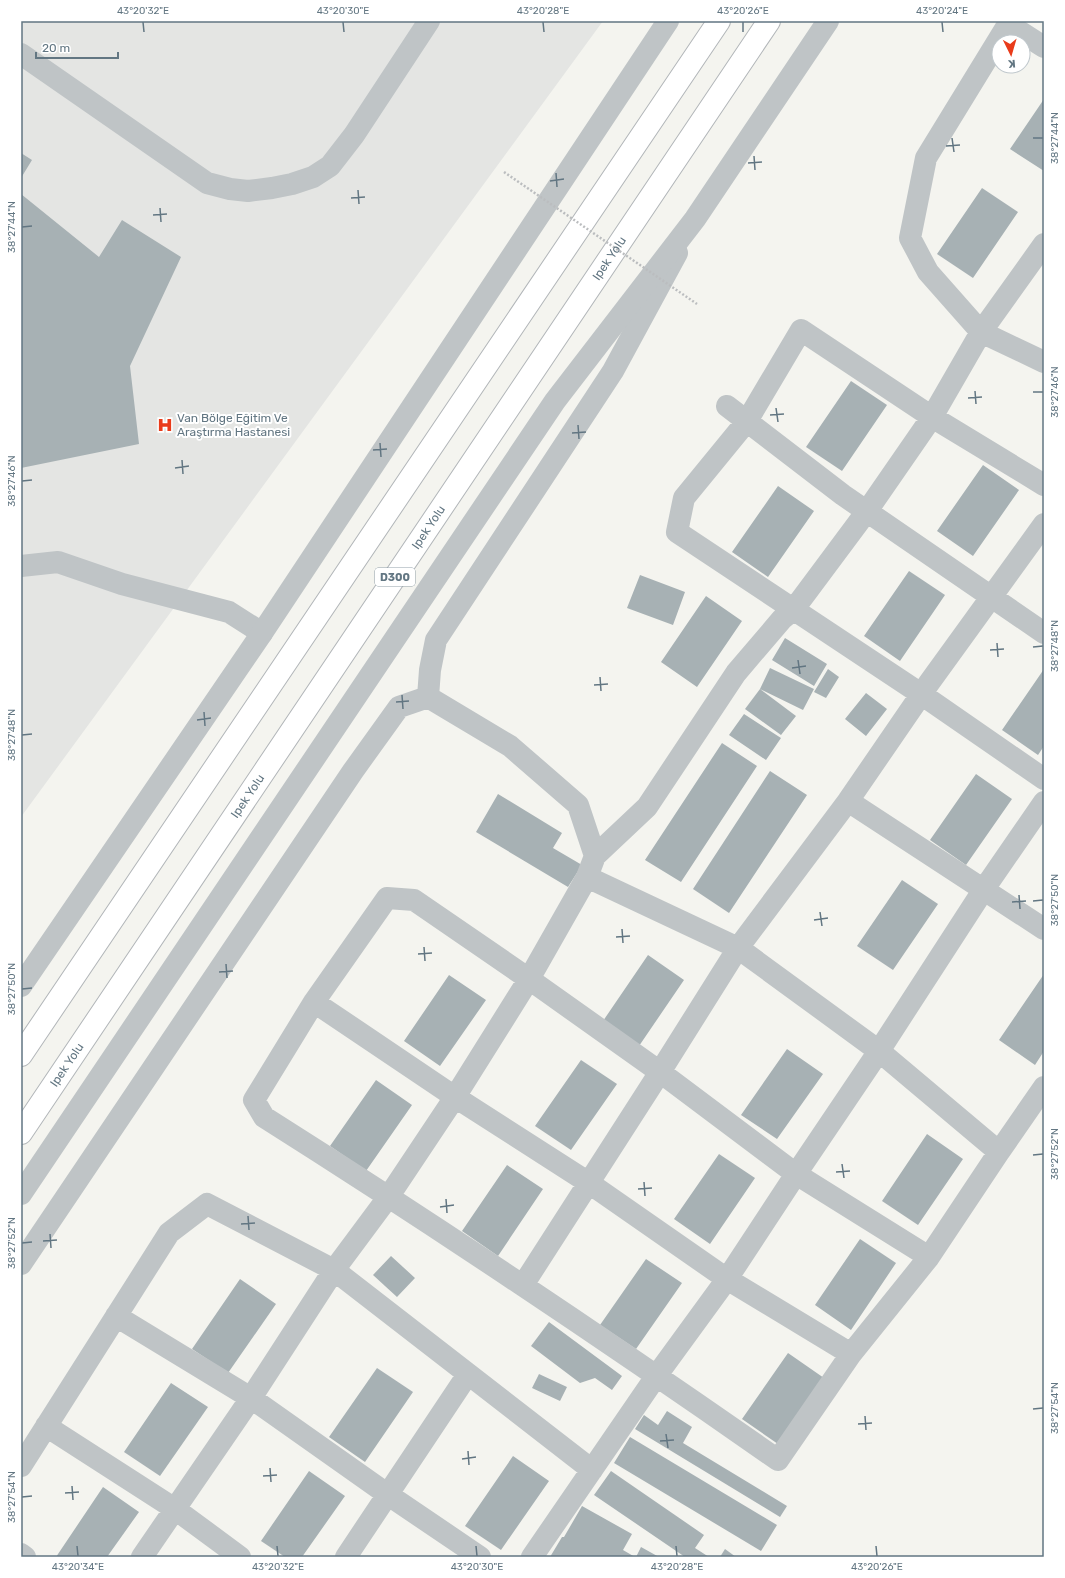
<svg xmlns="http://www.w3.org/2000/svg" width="1065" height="1578" font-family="Rubik,sans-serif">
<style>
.built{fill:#e4e5e3}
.building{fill:#a7b1b4}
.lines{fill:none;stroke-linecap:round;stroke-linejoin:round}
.trunk-casing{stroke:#b2b6b9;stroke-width:24}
.minor{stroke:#bfc4c6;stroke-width:22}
.tertiary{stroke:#bfc4c6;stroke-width:22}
.trunk{stroke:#fff;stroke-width:22}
.path-bridge{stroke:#bbbdbf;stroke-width:2.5;stroke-dasharray:2 2;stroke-linecap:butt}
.ticks{fill:none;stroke:#627682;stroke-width:1.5}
.labels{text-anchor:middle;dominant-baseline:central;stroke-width:4;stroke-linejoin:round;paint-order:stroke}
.shield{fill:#fff;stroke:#919fa8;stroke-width:1}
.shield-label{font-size:11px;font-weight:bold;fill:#627682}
.street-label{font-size:12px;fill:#627682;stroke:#fff}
.poi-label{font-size:12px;fill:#627682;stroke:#fff;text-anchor:start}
.neatline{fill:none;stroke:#627682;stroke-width:1.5}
.ticks-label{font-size:10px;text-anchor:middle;fill:#627682}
</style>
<rect width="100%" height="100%" fill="#f4f4ef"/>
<path class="built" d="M21,21H603L21,817Z"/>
<path class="building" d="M1044,99V171L1010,149Z
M21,153L32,160L21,178Z
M982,188L1018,212L973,278L937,254Z
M21,194L99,257L122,220L181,257L130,366L139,444L21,468Z
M851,381L887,405L842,471L806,447Z
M983,465L1019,490L973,556L937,531Z
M778,486L814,511L768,577L732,552Z
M909,571L945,595L900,661L864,636Z
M640,575L685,592L673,625L627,608Z
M706,596L742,621L697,687L661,662Z
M785,638L827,664L814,686L772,660Z
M770,668L814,689L803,710L760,689Z
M828,669L839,677L826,698L814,692Z
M1044,669V746L1038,755L1002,730Z
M760,689L796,716L781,735L745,709Z
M866,693L887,709L866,736L845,719Z
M744,714L781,738L766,760L729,735Z
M722,743L757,766L681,882L645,860Z
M770,771L807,795L729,913L693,889Z
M976,774L1012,799L966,865L930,840Z
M498,794L562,833L553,848L582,865L568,887L476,832Z
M902,880L938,904L893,970L857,946Z
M648,955L684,980L639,1046L603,1021Z
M1044,974V1051L1035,1065L999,1040Z
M449,975L486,1000L440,1066L404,1041Z
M787,1049L823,1074L777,1139L741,1115Z
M581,1060L617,1084L571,1150L535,1126Z
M376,1080L412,1105L366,1171L330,1146Z
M927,1134L963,1159L918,1225L882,1201Z
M719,1154L755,1178L710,1244L674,1219Z
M507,1165L543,1189L498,1256L462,1231Z
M860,1239L896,1263L851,1330L815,1305Z
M391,1256L415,1278L397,1297L373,1275Z
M646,1259L682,1283L636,1349L600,1325Z
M240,1279L276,1304L228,1373L192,1349Z
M549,1322L622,1376L612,1390L595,1378L580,1383L531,1346Z
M788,1353L824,1378L778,1444L742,1419Z
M377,1368L413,1392L365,1462L329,1437Z
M539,1374L567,1387L560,1401L532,1388Z
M171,1383L208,1407L160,1476L124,1452Z
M667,1411L692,1427L683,1443L787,1506L780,1517L635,1429L644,1415L658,1425Z
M630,1437L777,1525L761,1551L614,1463Z
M513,1456L549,1481L501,1550L465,1526Z
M309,1471L345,1496L302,1557H285L261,1541Z
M611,1471L704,1535L695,1548L709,1557H685L594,1495Z
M103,1487L139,1512L107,1557H56Z
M582,1506L632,1534L623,1550L635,1557H550L562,1537H564Z
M641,1547L659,1557H636Z
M725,1549L736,1557H720Z"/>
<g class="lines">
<defs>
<g id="trunk">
<path d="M21,1055L719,21"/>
<path id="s1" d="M21,1133L769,21"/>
</g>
</defs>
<use href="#trunk" class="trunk-casing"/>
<path class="minor" d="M1010,21L926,158L910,238L928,272L981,332L1044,362
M1008,24L1044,47
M21,54L207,183L230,189L248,191L272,188L292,184L313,177L330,166L354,135L429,21
M727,406L843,495L1044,633
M1044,485L932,417L801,330L747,421L684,498L677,532L921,694L1044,779
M21,566L58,562L122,584L229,612L262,633
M428,697L430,670L436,640L613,371L677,253
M848,801L1044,929
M595,856L647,807L736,673L782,619L794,609L867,511L932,417L981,332L1044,244
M587,877L738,948L879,1051L999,1152L929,1257L851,1354L778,1460C609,1342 438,1227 264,1117L254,1100L314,1002L387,898L414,900L529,979L660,1072L796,1174L929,1257
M314,1002L455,1097L589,1183L727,1279L851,1354
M999,1152L1044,1087
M21,1264L353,771L399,707L428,697L510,746L578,805L595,856L587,877L529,979L455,1097L389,1196L334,1270L251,1398L142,1557
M523,1285L660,1072L738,948L848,801L929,683L1044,524
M116,1316L251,1398L387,1494L480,1557
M46,1426L175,1509L240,1557
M21,1466L169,1233L207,1204L334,1270L592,1470
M21,1554L25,1557
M346,1557L468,1374
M532,1557L657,1375L727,1279L796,1174L879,1051L984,889L1044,802"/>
<path class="tertiary" d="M21,986L262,633L668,21
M21,1194L555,401L695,219L828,21"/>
<use href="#trunk" class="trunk"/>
<path class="path-bridge" d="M504,172L697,304"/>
</g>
<path class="ticks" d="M143,22L144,32M343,22L344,32M543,22L544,32M743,22V32M942,22L943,32M952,138L954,152M1033,138H1043M946,146L960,145M754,156L755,170M748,163L762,162M556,173L557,187M550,181L564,179M358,190L359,204M351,198L365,197M160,208L161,222M153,215L167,214M22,227L32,226M975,391L976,404M1033,392H1043M968,398L982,397M776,408L778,422M770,415L784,414M578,425L579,439M572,433L586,432M380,443L381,457M373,450L387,449M182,460L183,474M175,468L189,466M22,481L32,480M997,643L998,657M1033,647L1043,646M990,650L1004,649M798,660L800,674M792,668L806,666M600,677L601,691M594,685L608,684M402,695L403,709M396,702L409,701M204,712L205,726M197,720L211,718M22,735L32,734M1019,895L1020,909M1033,901L1043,900M1012,902L1026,901M820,912L822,926M814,920L828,918M622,929L623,943M616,937L630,936M424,947L425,961M418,954L432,953M226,964L227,978M219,972L233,971M22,989L32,988M1033,1155L1043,1154M842,1164L844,1178M836,1172L850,1171M644,1182L645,1196M638,1189L652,1188M446,1199L447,1213M440,1207L454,1205M248,1216L249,1230M241,1224L255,1223M50,1234L51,1248M43,1241L57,1240M22,1243L32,1242M1033,1409L1043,1408M865,1416L866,1430M858,1424L872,1423M666,1434L668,1448M660,1441L674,1440M468,1451L469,1465M462,1459L476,1457M270,1468L271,1482M263,1476L277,1475M72,1486L73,1500M65,1493L79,1492M22,1497L32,1496M77,1546L78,1556M277,1546L278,1556M476,1546L477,1556M676,1546L677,1556M876,1546L877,1556"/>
<defs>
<symbol id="hospital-bare" viewBox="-9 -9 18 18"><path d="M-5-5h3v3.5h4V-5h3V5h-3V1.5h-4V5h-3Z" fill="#e93b1a" stroke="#fff" stroke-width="2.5" paint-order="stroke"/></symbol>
</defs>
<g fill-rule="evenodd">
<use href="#hospital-bare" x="154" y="414" width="22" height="22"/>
</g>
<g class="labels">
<rect class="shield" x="375" y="568" width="40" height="18" rx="3"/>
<g class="shield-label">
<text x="395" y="577">D300</text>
</g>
<g class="street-label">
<text stroke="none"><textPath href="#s1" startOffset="1054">Ipek Yolu</textPath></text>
<text stroke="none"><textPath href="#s1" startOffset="730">Ipek Yolu</textPath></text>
<text stroke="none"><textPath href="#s1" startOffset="406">Ipek Yolu</textPath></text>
<text stroke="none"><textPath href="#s1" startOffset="82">Ipek Yolu</textPath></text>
</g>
<g class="poi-label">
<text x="177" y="418">Van Bölge Eğitim Ve<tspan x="177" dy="14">Araştırma Hastanesi</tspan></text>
</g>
</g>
<rect width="1065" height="1578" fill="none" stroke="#ffffff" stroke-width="44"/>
<g transform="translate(1011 54) rotate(175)"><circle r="19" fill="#ffffff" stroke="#c0c8cd"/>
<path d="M0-3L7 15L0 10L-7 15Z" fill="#e93b1a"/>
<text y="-6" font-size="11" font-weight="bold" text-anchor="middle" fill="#627682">K</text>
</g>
<path d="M36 52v6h82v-6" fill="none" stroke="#627682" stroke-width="2"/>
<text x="42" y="52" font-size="12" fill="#627682" stroke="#ffffff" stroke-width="3" paint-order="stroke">20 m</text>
<rect x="22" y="22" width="1021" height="1534" class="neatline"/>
<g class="ticks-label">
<text x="143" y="14">43°20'32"E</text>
<text x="343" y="14">43°20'30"E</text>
<text x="543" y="14">43°20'28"E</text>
<text x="743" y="14">43°20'26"E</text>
<text x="942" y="14">43°20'24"E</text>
<text transform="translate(1054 138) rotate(-90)" y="4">38°27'44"N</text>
<text transform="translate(11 227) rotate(-90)" y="4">38°27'44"N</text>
<text transform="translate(1054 392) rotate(-90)" y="4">38°27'46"N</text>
<text transform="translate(11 481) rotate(-90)" y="4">38°27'46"N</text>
<text transform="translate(1054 646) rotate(-90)" y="4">38°27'48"N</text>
<text transform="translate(11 735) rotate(-90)" y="4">38°27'48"N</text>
<text transform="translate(1054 900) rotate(-90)" y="4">38°27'50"N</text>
<text transform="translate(11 989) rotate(-90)" y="4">38°27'50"N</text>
<text transform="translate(1054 1154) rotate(-90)" y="4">38°27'52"N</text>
<text transform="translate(11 1243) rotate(-90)" y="4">38°27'52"N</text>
<text transform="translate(1054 1408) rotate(-90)" y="4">38°27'54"N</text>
<text transform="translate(11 1497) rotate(-90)" y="4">38°27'54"N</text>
<text x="78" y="1570">43°20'34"E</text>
<text x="278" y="1570">43°20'32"E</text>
<text x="477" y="1570">43°20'30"E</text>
<text x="677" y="1570">43°20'28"E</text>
<text x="877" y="1570">43°20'26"E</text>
</g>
</svg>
